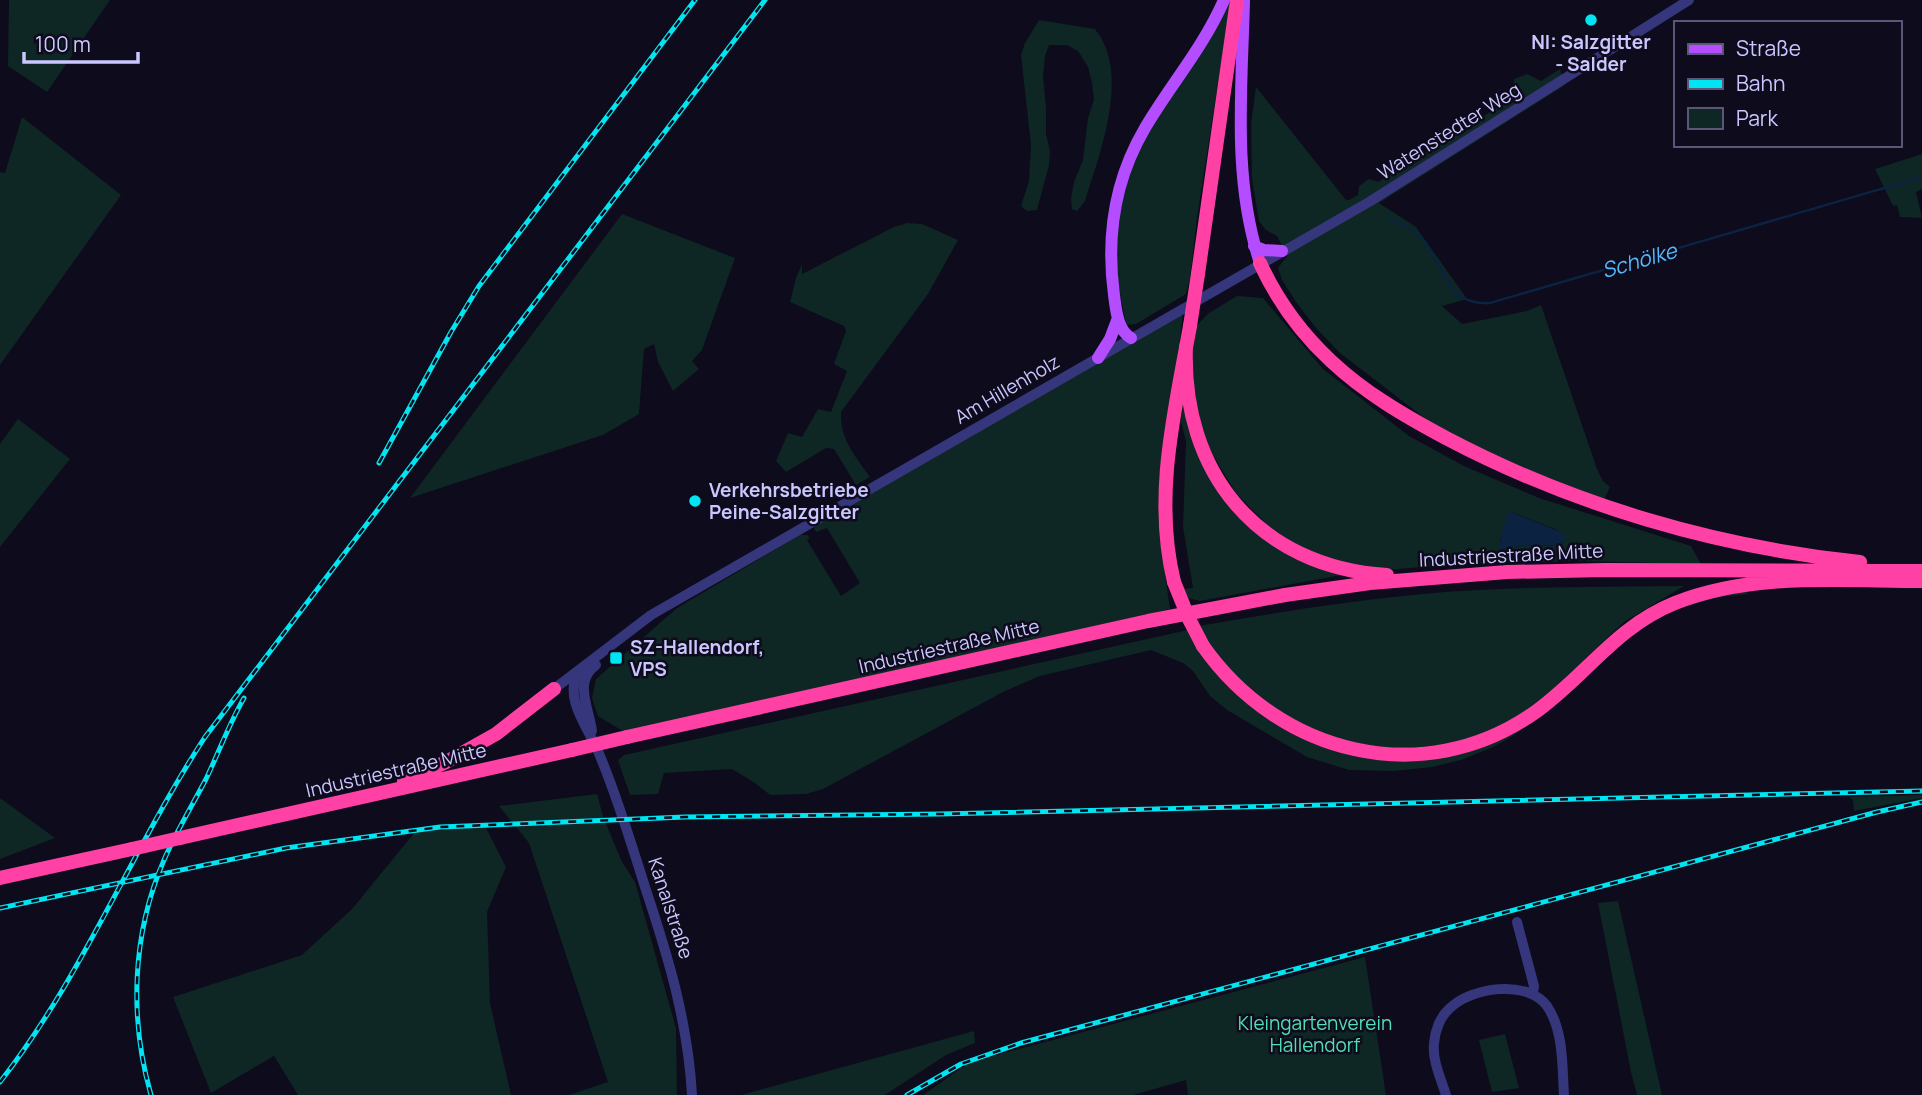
<svg xmlns="http://www.w3.org/2000/svg" width="1922" height="1095" font-family="Manrope,sans-serif">
<style>
.green{fill:#0e2624;fill-rule:evenodd}
.water{fill:#0b2240}
.lines{fill:none;stroke-linecap:round;stroke-linejoin:round}
.stream{stroke:#0b2240;stroke-width:2.5}
.minor{stroke:#35367c;stroke-width:10}
.major{stroke:#b44dff;stroke-width:12}
.highway{stroke:#ff41a6;stroke-width:14}
.rail-casing{stroke:#00e5f1;stroke-width:5}
.rail{stroke:#0d0b1c;stroke-width:2.5;stroke-dasharray:8;stroke-linecap:butt}
.highway-bridge{stroke:#ff41a6;stroke-width:14}
.poi-dot{fill:#00e5f1;stroke:#0d0b1c;stroke-width:2.5}
.labels{text-anchor:middle;dominant-baseline:central;stroke-width:5;stroke-linejoin:round;paint-order:stroke}
.poi-label{font-size:19px;font-weight:bold;fill:#cac6ff;stroke:#0d0b1c;text-anchor:start}
.street-label{font-size:19px;fill:#cac6ff;stroke:#0d0b1c}
.park-label{font-size:19px;fill:#53dfb5;stroke:#0d0b1c}
.water-label{font-size:21px;font-style:italic;fill:#54b8ff;stroke:#0d0b1c}
</style>
<rect width="100%" height="100%" fill="#0d0b1c"/>
<path class="green" d="M9,0H110L47,92L8,66Z
M1228,2L1230,6L1197,218L1190,279L1186,294L1136,324L1126,325L1118,281L1115,232L1134,156Z
M1039,20L1095,29C1131,73 1100,153 1085,201L1077,211L1072,209L1071,198L1074,182L1083,160L1088,118L1094,100L1092,83L1088,67L1078,51L1067,45H1049L1045,56L1043,76L1046,108V134L1050,151L1049,165L1037,210L1027,211L1021,206L1029,181L1031,145L1021,55L1025,43Z
M1560,69L1565,85L1379,203L1416,227L1467,299L1442,306L1462,324L1527,311L1541,305L1597,469L1603,481L1610,487L1604,500L1545,482L1439,429L1340,353L1316,328L1296,302L1282,280L1278,268L1287,256L1277,236L1266,230L1259,221L1252,179L1251,124L1256,87L1346,200H1349L1358,195L1359,186L1369,179L1378,182L1511,99L1514,79L1527,74L1541,81Z
M22,117L121,195L0,365V172L5,173Z
M1922,154V189L1916,192L1922,218L1900,217L1897,205L1893,206L1875,169Z
M622,214L735,258L702,350L692,361L699,369L673,391L658,362L654,344L644,349L639,414L603,435L410,498Z
M907,223L922,224L958,240L928,294L841,412C840,440 855,455 870,477L856,485L834,449L826,448L786,472L776,461L788,433L802,437L818,409L831,412L847,371L834,364L846,331L844,326L790,302L796,278L802,264V274L894,227Z
M1237,296L1263,298L1323,369L1409,436L1464,466L1539,498L1691,546L1701,564L1574,561L1465,564L1382,570L1317,556L1272,530L1236,493L1210,450L1199,420L1195,403L1192,358L1196,326L1209,313ZM1511,512L1557,530L1558,546L1525,545L1502,549L1500,540Z
M1183,312L1160,520L1161,546L1170,609L626,733L598,716L592,698L596,679L677,608L800,535H807L810,538L807,540L841,596L860,583L827,528L816,532L814,528L816,525Z
M1183,382L1228,503L1347,574L1200,601L1188,598L1182,589L1193,588L1183,527L1186,441L1181,422Z
M18,419L70,459L0,547V444Z
M1684,586L1624,622L1551,691L1521,714L1493,729L1461,741L1428,747L1384,748L1338,739L1280,714L1220,662L1199,626C1273,613 1347,601 1422,594C1509,586 1597,587 1684,586Z
M1745,591L1749,594L1719,597L1676,609L1634,632L1562,700L1513,736L1493,747L1461,760L1432,767L1394,771L1349,770L1307,757L1227,710L1210,696L1193,671L1183,663L1151,650L1040,676L1005,691L823,789L806,794L770,795L755,783L732,769L664,773L658,794L630,795L618,760L624,755L1188,630L1230,685L1356,754L1484,743L1618,641L1674,606Z
M597,794L603,816L621,860L635,882L676,1028L677,1095H569L608,1082L529,843L499,806Z
M1922,795V798L1854,811L1853,800L1849,797Z
M0,798L55,838L0,859Z
M485,826L506,867L487,912L490,1003L511,1095H298L274,1056L211,1093L173,997L302,955L352,909L415,832Z
M1618,901L1662,1095H1637L1631,1072L1598,903Z
M1365,957L1386,1095H1188L1186,1080L1133,1095H923L970,1062Z
M974,1031L975,1043L946,1055L885,1095H741Z
M1505,1034L1519,1088L1492,1092L1479,1040Z"/>
<path class="water" d="M1511,512L1563,533L1565,537L1563,544L1558,546L1525,545L1502,549L1499,547C1501,536 1505,525 1507,514Z"/>
<g class="lines">
<path class="stream" d="M1389,217C1398,223 1411,228 1418,235C1446,262 1442,306 1490,303L1922,177"/>
<path class="minor" d="M578,672C563,701 590,729 600,756C618,799 631,843 645,887C668,956 688,1022 692,1095
M554,689L651,615L1369,202L1689,0
M592,731C589,707 573,682 596,665
M1517,922L1534,986L1533,993
M1446,1095C1441,1079 1432,1060 1434,1043C1435,1031 1440,1017 1449,1009C1471,987 1527,979 1547,1006C1564,1031 1562,1066 1564,1095"/>
<path class="major" d="M1244,0C1242,88 1232,178 1260,263
M1254,246L1264,250L1282,251
M1131,338C1117,330 1116,309 1114,295C1106,236 1115,179 1145,128C1171,84 1203,48 1224,0
M1098,358L1110,339L1118,318"/>
<path class="highway" d="M1260,263C1277,300 1302,334 1331,361C1365,393 1405,416 1446,438C1573,505 1716,547 1860,562
M1198,274L1237,0
M1186,346C1181,472 1258,567 1387,575
M1174,582C1153,496 1175,410 1190,326
M1203,646C1279,754 1422,791 1534,713C1585,677 1615,627 1675,603C1752,572 1841,581 1922,581
M627,737L1148,621L1285,595L1370,583L1507,572L1605,570L1922,571
M404,781L446,762L496,734L554,689
M180,838L572,750
M0,878L132,849"/>
<defs>
<path id="rail" d="M379,463L451,332L479,286L695,0
M0,908L286,848L440,827L685,817L939,814L1922,791
M0,1082C83,976 132,849 205,737L765,0
M151,1095C129,1018 132,934 164,860C176,832 192,806 206,779C219,752 229,724 244,698
M907,1095L961,1064L1021,1043L1877,812L1922,802"/>
</defs>
<use href="#rail" class="rail-casing"/>
<use href="#rail" class="rail"/>
<path class="highway-bridge" d="M1190,326L1198,274
M1174,582L1189,619L1203,646
M572,750L627,737
M132,849L180,838"/>
</g>
<g class="poi-dot">
<circle cx="1591" cy="20" r="7"/>
<circle cx="695" cy="501" r="7"/>
<rect x="609" y="651" width="14" height="14" rx="3.5"/>
</g>
<g class="labels">
<g class="poi-label">
<text x="1591" y="42" text-anchor="middle">NI: Salzgitter<tspan x="1591" dy="22">- Salder</tspan></text>
<text x="709" y="490">Verkehrsbetriebe<tspan x="709" dy="22">Peine-Salzgitter</tspan></text>
<text x="630" y="647">SZ-Hallendorf,<tspan x="630" dy="22">VPS</tspan></text>
</g>
<g class="street-label">
<text transform="translate(1449 131) rotate(-32)">Watenstedter Weg</text>
<text transform="translate(1007 389) rotate(-30)">Am Hillenholz</text>
<text transform="translate(1511 555) rotate(-3)">Industriestraße Mitte</text>
<text transform="translate(949 646) rotate(-13)">Industriestraße Mitte</text>
<text transform="translate(396 770) rotate(-13)">Industriestraße Mitte</text>
<text transform="translate(671 908) rotate(72)">Kanalstraße</text>
</g>
<g class="park-label">
<text x="1315" y="1023">Kleingartenverein<tspan x="1315" dy="22">Hallendorf</tspan></text>
</g>
<g class="water-label">
<text transform="translate(1639 260) rotate(-16)">Schölke</text>
</g>
</g>
<rect x="1674" y="21" width="228" height="126" fill="#0d0b1c" stroke="#595677" stroke-width="2"/>
<rect x="1688" y="44" width="35" height="10" fill="#b44dff" stroke="#595677" stroke-width="2"/>
<text x="1736" y="56" font-size="21" fill="#cac6ff">Straße</text>
<rect x="1688" y="79" width="35" height="10" fill="#00e5f1" stroke="#595677" stroke-width="2"/>
<text x="1736" y="91" font-size="21" fill="#cac6ff">Bahn</text>
<rect x="1688" y="108" width="35" height="21" fill="#0e2624" stroke="#595677" stroke-width="2"/>
<text x="1736" y="126" font-size="21" fill="#cac6ff">Park</text>
<path d="M24 52v10h114v-10" fill="none" stroke="#cac6ff" stroke-width="3.5"/>
<text x="35" y="52" font-size="21" fill="#cac6ff" stroke="#0d0b1c" stroke-width="5" paint-order="stroke">100 m</text>
</svg>
